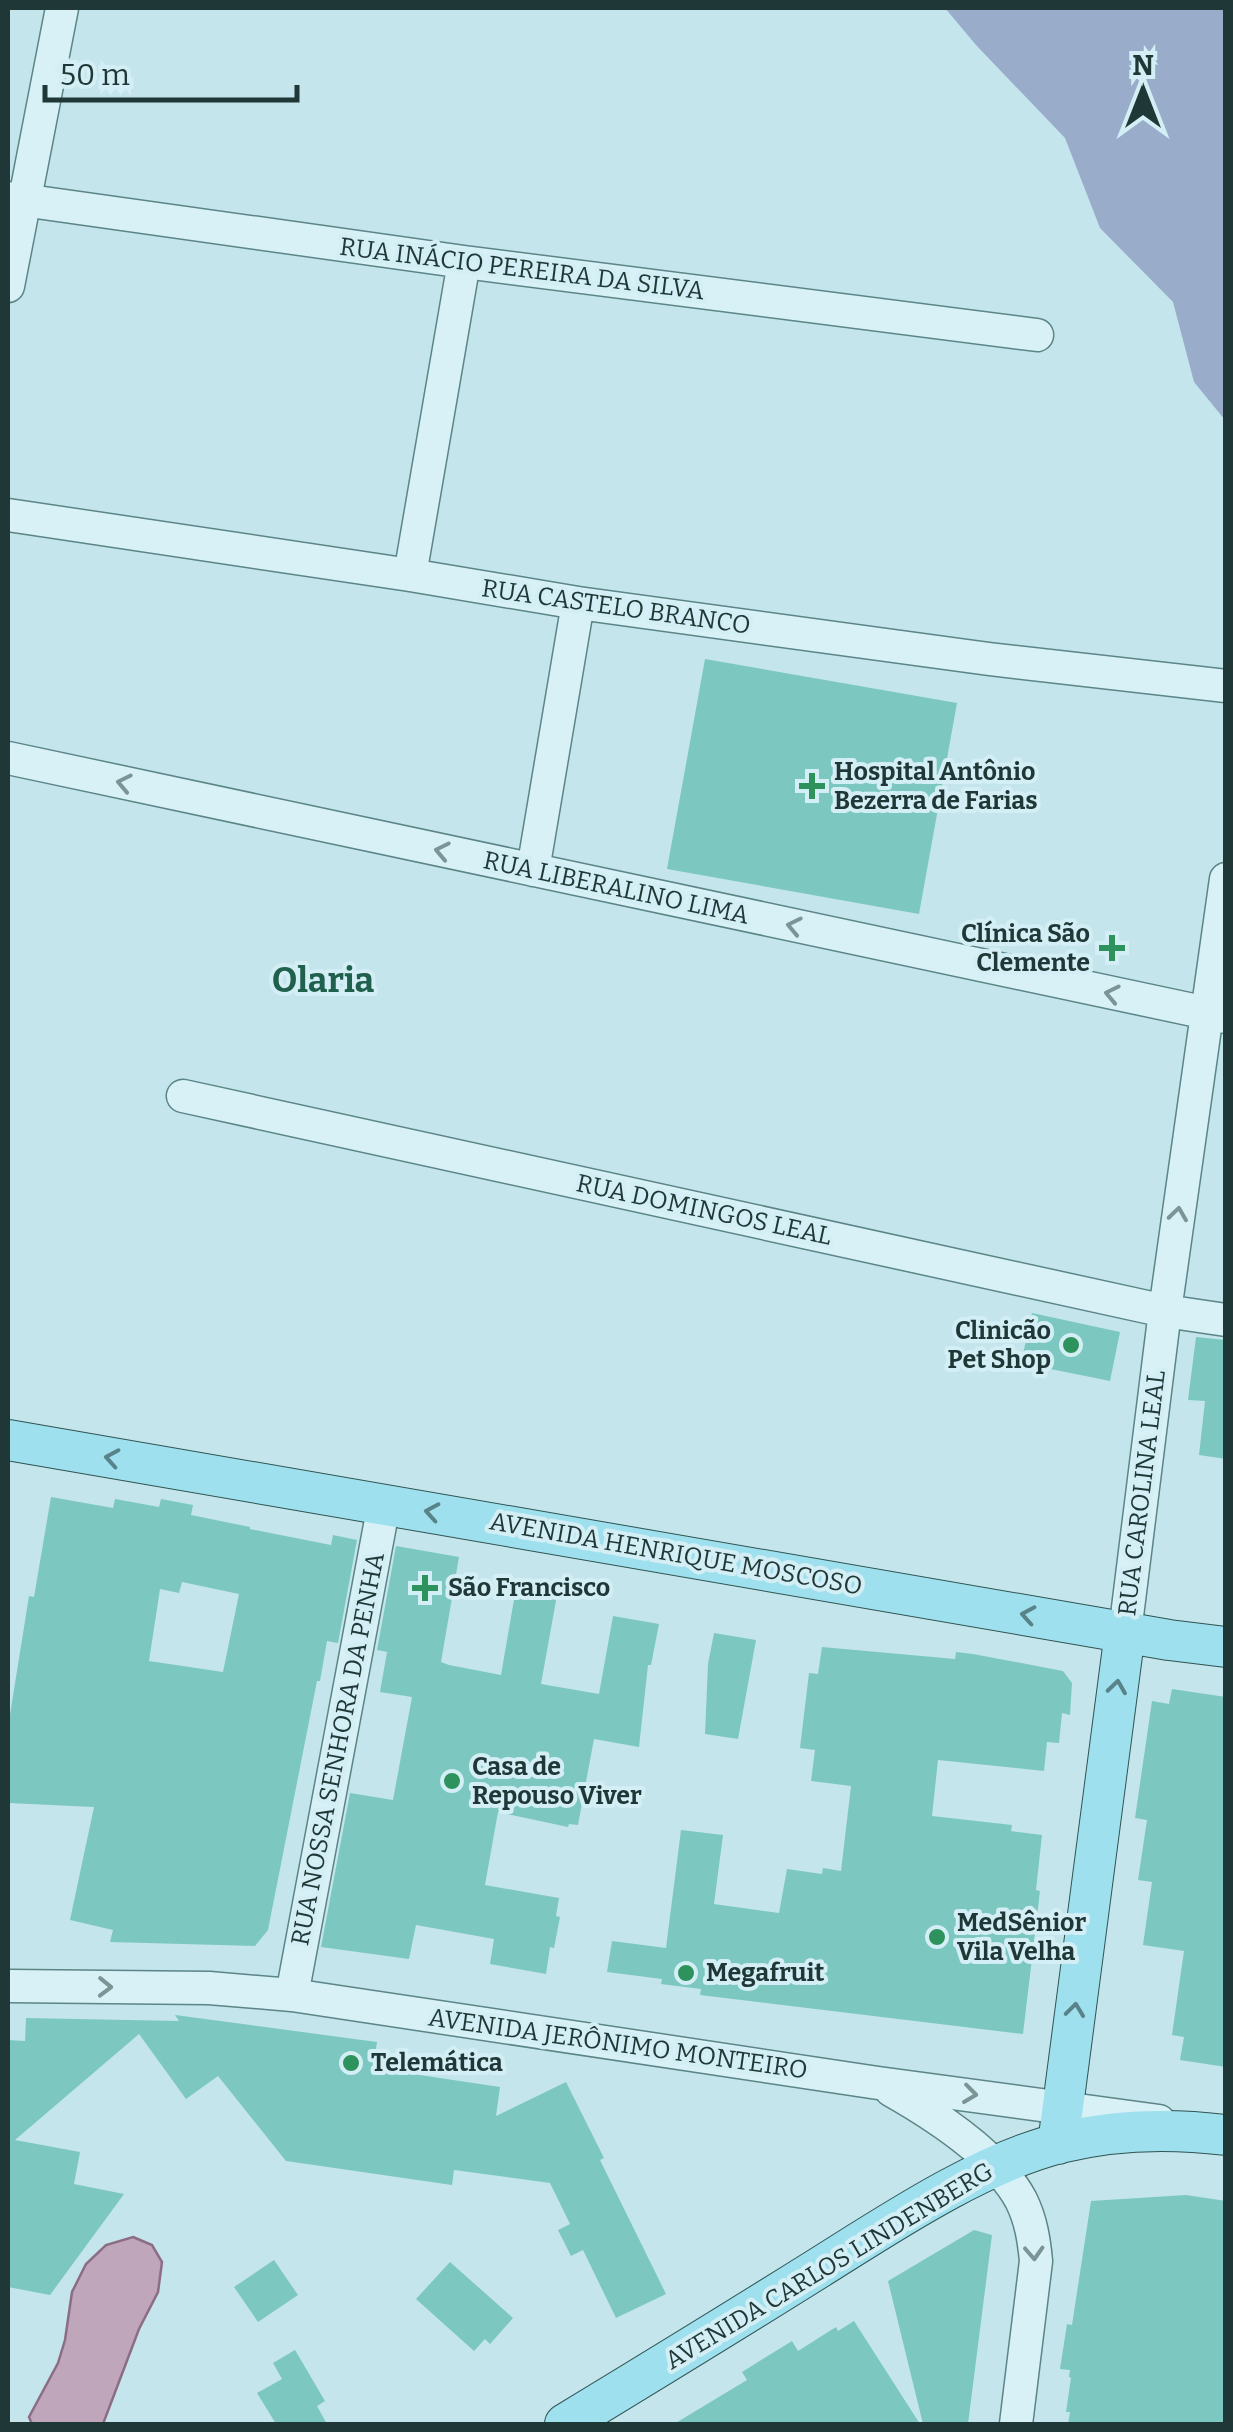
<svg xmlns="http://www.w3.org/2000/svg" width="1233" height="2432" font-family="Bitter,serif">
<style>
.green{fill:#99acca}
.water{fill:#bfa6bb;stroke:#8d6d86;stroke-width:2.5}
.building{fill:#7cc8c0;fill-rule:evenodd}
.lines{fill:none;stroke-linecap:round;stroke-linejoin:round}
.minor-casing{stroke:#5b8586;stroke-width:35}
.major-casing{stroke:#2f5452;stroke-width:42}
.minor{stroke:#d7f1f7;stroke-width:32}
.major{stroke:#9ee0ed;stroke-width:40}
.oneway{stroke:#7b9496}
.oneway2{stroke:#588388}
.poi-dot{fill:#2e925d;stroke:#d3eef4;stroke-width:4}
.labels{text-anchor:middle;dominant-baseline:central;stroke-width:8;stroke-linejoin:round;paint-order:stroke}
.street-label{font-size:25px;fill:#1f3736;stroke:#d3eef4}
.poi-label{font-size:25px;font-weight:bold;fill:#1f3736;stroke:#d3eef4;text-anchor:start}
.district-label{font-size:35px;font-weight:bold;fill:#20614d;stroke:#d3eef4}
</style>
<rect width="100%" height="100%" fill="#c4e5ec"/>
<path class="green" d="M945,8H1225V420L1194,382L1173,302L1100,228L1065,138L976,45Z"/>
<path class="water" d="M133,2237L152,2245L162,2262L158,2292L139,2329L103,2424H32L29,2417L58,2363L65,2340L72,2292L86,2264L106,2245Z"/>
<path class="building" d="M705,659L957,703L919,914L667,869Z
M1032,1313L1120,1332L1110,1381L1021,1363Z
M1196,1337L1226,1340V1459L1199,1455L1205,1401L1188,1400Z
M51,1497L113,1508L115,1499L159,1507L161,1499L193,1505L191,1515L250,1527V1529L331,1545L333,1535L357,1540L338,1643L327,1641L320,1681H317L268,1930L255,1946L110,1942L113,1930L70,1920L94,1807L8,1803V1727L29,1596L34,1597ZM182,1582L239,1594L223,1672L149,1661L160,1589L179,1593Z
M396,1546L459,1557L441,1662L449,1665L501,1675L516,1588L557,1595L541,1684L599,1694L613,1616L659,1624L651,1665H648L639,1747L594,1739L578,1825L569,1824L568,1827L498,1812L485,1885L559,1898L556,1916L560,1917L554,1948L550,1947L546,1974L490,1964L494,1939L416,1925L409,1959L321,1947L350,1793L393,1800L412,1697L380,1692L387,1652L377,1650Z
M714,1633L756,1640L738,1739L705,1734L708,1664Z
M822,1647L955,1659L956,1652L973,1654L1063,1671L1072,1683L1070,1715L1062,1713L1059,1743L1047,1742L1044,1771L938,1760L932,1816L1012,1825L1011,1831L1042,1835L1036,1890L1040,1891L1023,2034L700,1995L701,1989L661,1984L662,1979L607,1972L612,1941L666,1948L681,1830L723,1835L714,1904L779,1913L787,1869L822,1874L823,1868L841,1871L851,1786L811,1781L815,1750L800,1748L809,1673L818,1674Z
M1172,1689L1226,1697V2067L1180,2060L1184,2037L1172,2035L1184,1951L1143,1945L1152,1882L1138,1880L1147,1820L1135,1818L1152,1701L1169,1704Z
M175,2015L377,2042L373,2068L500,2087L496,2116L566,2082L604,2158L600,2160L666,2294L616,2318L583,2250L571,2256L558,2230L570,2224L550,2183L454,2170L452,2185L286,2161L218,2076L186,2099L139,2034L15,2140L80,2152L74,2184L124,2194L50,2295L8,2287V2040L25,2041L26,2018L179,2021Z
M1186,2195L1226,2201V2424H1068L1070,2412H1066L1071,2378L1069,2377L1070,2370L1060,2369L1067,2324L1072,2325L1091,2201Z
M974,2230L992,2235L968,2424H923L888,2281Z
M274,2260L298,2295L258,2322L234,2287Z
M450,2262L513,2318L490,2344L485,2339L474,2351L416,2299Z
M854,2321L920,2424H674L747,2380L742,2372L792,2341L798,2351L836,2327L838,2331Z
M295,2350L325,2401L317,2406L327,2424H276L257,2393L282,2379L273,2363Z"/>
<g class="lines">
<defs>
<path id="minor" d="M8,198L464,262L1037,335
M8,286L62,8
M8,515L410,575L578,603L989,659L1226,686
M410,575L464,262
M8,758L1226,1017
M533,870L578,603
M183,1096L1165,1311L1226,1320
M1125,1632L1165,1311L1226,879
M8,1986L209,1988L292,1995L878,2083L1159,2121
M292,1995L384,1504
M891,2090C935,2115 997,2155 1021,2200C1031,2220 1034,2240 1036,2261L1016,2424"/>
<path id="major" d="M8,1440L1169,1640L1226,1647
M1058,2144L1125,1632
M565,2424C649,2373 734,2321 817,2269C889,2224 978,2164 1060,2143C1115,2129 1169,2128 1226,2135"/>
</defs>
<use href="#minor" class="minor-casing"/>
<use href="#major" class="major-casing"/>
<use href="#minor" class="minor"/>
<use href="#major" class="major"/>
</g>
<defs><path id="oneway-chevron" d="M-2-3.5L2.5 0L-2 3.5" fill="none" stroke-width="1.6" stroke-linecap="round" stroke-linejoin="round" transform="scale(2.5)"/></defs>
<g class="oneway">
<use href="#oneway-chevron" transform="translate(124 783) rotate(-168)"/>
<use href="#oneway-chevron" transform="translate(442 851) rotate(-168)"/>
<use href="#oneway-chevron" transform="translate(794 926) rotate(-168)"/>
<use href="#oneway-chevron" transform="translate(1112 994) rotate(-168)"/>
<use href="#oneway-chevron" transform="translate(1178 1214) rotate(-82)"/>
<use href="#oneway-chevron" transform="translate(105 1987) rotate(1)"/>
<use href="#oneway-chevron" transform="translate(970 2094) rotate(7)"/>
<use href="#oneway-chevron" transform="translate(1034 2253) rotate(87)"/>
</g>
<g class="oneway2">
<use href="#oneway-chevron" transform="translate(112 1458) rotate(-170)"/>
<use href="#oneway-chevron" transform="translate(432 1512) rotate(-170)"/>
<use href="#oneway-chevron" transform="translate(1028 1615) rotate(-170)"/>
<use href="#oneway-chevron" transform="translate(1117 1687) rotate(-82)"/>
<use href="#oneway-chevron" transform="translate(1075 2010) rotate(-83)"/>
</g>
<g class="poi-dot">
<path d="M807 771h10v10h10v10h-10v10h-10v-10h-10v-10h10z"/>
<path d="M1107 933h10v10h10v10h-10v10h-10v-10h-10v-10h10z"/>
<circle cx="1071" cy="1345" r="10"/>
<path d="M420 1573h10v10h10v10h-10v10h-10v-10h-10v-10h10z"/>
<circle cx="452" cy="1781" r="10"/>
<circle cx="937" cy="1937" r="10"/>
<circle cx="686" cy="1973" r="10"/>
<circle cx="351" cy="2063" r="10"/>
</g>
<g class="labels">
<g class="street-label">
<text transform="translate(522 269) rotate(7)">RUA INÁCIO PEREIRA DA SILVA</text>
<text transform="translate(616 607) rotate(8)">RUA CASTELO BRANCO</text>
<text transform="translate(616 888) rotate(12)">RUA LIBERALINO LIMA</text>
<text transform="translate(704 1210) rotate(12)">RUA DOMINGOS LEAL</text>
<text transform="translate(1142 1493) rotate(-83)">RUA CAROLINA LEAL</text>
<text transform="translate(676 1554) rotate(10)">AVENIDA HENRIQUE MOSCOSO</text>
<text transform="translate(338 1749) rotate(-79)">RUA NOSSA SENHORA DA PENHA</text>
<text transform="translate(618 2044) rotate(8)">AVENIDA JERÔNIMO MONTEIRO</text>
<text transform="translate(829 2266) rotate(-31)">AVENIDA CARLOS LINDENBERG</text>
</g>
<g class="poi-label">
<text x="834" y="772">Hospital Antônio<tspan x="834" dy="29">Bezerra de Farias</tspan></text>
<text x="1090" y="934" text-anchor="end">Clínica São<tspan x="1090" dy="29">Clemente</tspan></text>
<text x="1051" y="1331" text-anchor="end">Clinicão<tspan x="1051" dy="29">Pet Shop</tspan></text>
<text x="448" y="1588">São Francisco</text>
<text x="472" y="1767">Casa de<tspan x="472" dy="29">Repouso Viver</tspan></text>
<text x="957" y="1923">MedSênior<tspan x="957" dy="29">Vila Velha</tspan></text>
<text x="706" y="1973">Megafruit</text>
<text x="371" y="2063">Telemática</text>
</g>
<g class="district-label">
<text x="323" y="980">Olaria</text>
</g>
</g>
<rect width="1233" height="2432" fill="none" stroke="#1f3736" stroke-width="20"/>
<g transform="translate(1143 90)" stroke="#d3eef4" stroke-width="8" paint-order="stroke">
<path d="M0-8L18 38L0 25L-18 38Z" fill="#1f3736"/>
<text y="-15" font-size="28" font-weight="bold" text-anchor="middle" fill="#1f3736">N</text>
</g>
<path d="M45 85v15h252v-15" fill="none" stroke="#1f3736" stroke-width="5"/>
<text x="60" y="85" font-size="30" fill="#1f3736" stroke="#d3eef4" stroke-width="8" paint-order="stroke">50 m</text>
</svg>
